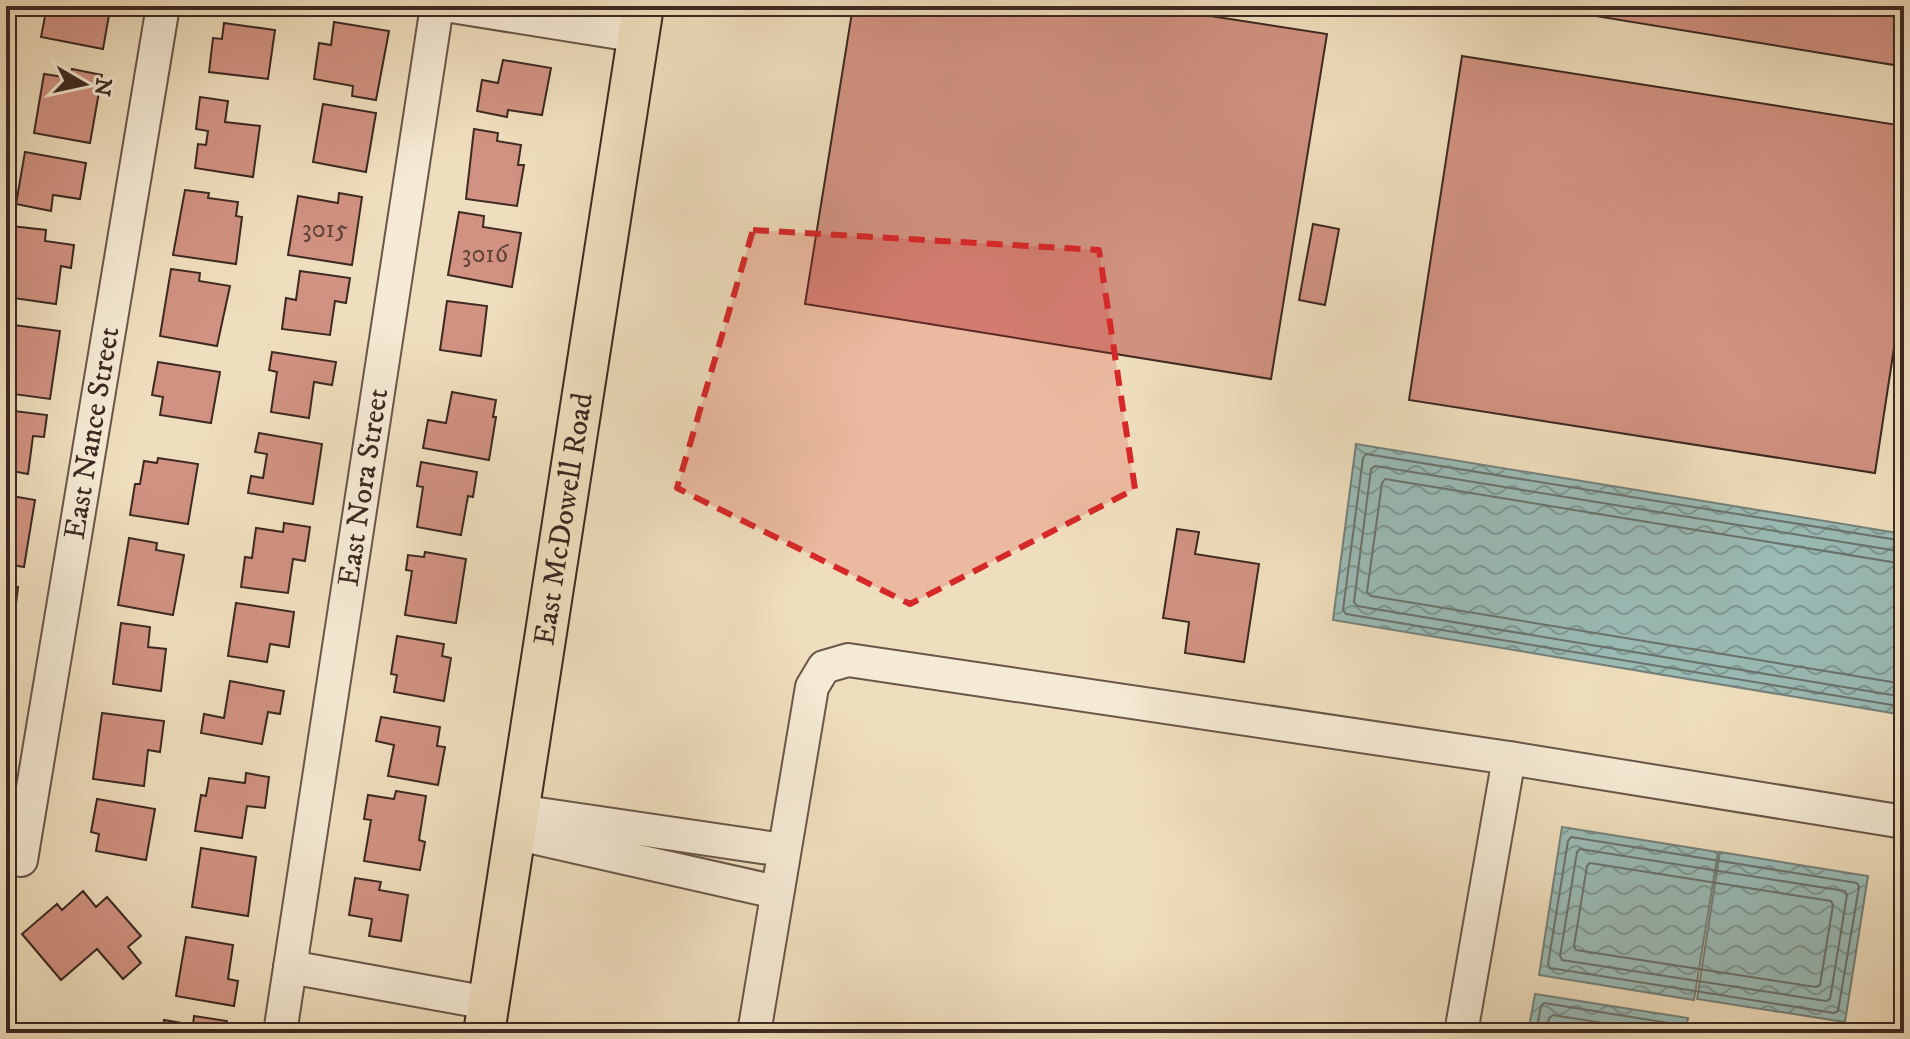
<svg xmlns="http://www.w3.org/2000/svg" width="1910" height="1039" font-family="'IM FELL DW Pica',serif">
<style>
.water{fill:url(#water-waves);stroke:#74817b;stroke-width:2}
.lines{fill:none;stroke-linecap:round;stroke-linejoin:round}
.shore{stroke:#6b726c;stroke-width:2}
.building{fill:#d19281;stroke:#3c2922;stroke-width:2}
.minor-casing{stroke:#695649;stroke-width:36}
.major-casing{stroke:#3c2922;stroke-width:44}
.minor{stroke:#f5ead4;stroke-width:32}
.major{stroke:#efdebd;stroke-width:40}
.marked{fill:#d62828;fill-opacity:0.2;stroke:#d62828;stroke-width:6;stroke-dasharray:16 10;stroke-linejoin:round}
.labels{text-anchor:middle;dominant-baseline:central;stroke-width:6;stroke-linejoin:round;paint-order:stroke}
.number-label{font-size:26px;fill:#61433a}
.street-label{font-size:30px;fill:#3c2922;stroke:#f5ead4}
</style>
<defs>
<pattern id="water-waves" width="16" height="10" patternUnits="userSpaceOnUse" patternTransform="scale(2)"><rect width="16" height="10" fill="#9abbb6"/><path d="M0 5q4-4 8 0t8 0" fill="none" stroke="#7f9894"/></pattern>
</defs>
<rect width="100%" height="100%" fill="#efdebd"/>
<filter id="stains"><feTurbulence type="fractalNoise" baseFrequency=".0025" numOctaves="4"/><feColorMatrix values="0 0 0 0 .2 0 0 0 0 .09 0 0 0 0 .02 0 0 0 .5 -.17"/></filter>
<radialGradient id="worn" r=".72"><stop offset=".6" stop-color="#630" stop-opacity="0"/><stop offset="1" stop-color="#630" stop-opacity=".3"/></radialGradient>
<path class="water" d="M1356,444L1904,534V715L1333,620Z
M1562,827L1718,852L1694,1000L1539,975Z
M1720,852L1868,876L1845,1022L1697,999Z
M1535,994L1688,1018L1685,1033H1528Z"/>
<g class="lines">
<path class="shore" d="M1904,541L1366,454L1363,458L1343,610L1346,614L1904,707
M1904,552L1375,466L1371,469L1354,602L1357,606L1904,697
M1904,564L1385,479L1382,483L1367,592L1371,596L1904,684
M1571,837L1857,883L1859,887L1838,1011L1834,1013L1550,968L1548,964L1568,841Z
M1580,849L1845,891L1847,895L1830,999L1826,1001L1562,960L1560,956L1577,852Z
M1590,863L1831,901L1833,905L1820,985L1816,987L1576,950L1574,946L1587,866Z
M1536,1033L1541,1006L1544,1003L1675,1024L1678,1033
M1546,1033L1549,1018L1553,1015L1665,1033"/>
</g>
<path class="building" d="M47,6H97L96,13L109,15L103,49L41,37Z
M853,6H1146L1327,34L1271,379L805,304Z
M1559,6H1903L1894,65L1559,10Z
M334,22L389,31L376,100L352,96L353,86L314,79L319,43L331,45Z
M224,23L275,30L268,79L209,72L213,38L222,39Z
M1462,56L1904,126V282L1875,473L1409,400Z
M503,60L551,68L542,115L508,110L507,117L477,111L482,80L498,83Z
M72,69L102,75L90,143L34,133L44,74L70,78Z
M200,97L228,101L225,122L260,126L253,177L195,168L198,144L206,145L208,131L196,129Z
M323,104L376,113L366,172L313,162Z
M474,129L498,133L497,141L521,145L518,165H524L517,206L466,199Z
M25,152L86,163L80,199L53,195L51,211L16,204Z
M185,190L209,193L208,198L238,202L236,216L242,217L236,264L173,255Z
M339,193L362,197L352,265L288,255L298,196L338,203Z
M459,212L484,216L483,227L521,233L512,287L448,275Z
M1313,224L1339,229L1325,305L1299,300Z
M11,226L46,230L45,241L74,245L71,268L61,266L56,304L6,297V264Z
M171,269L200,273L199,281L230,286L217,346L160,336Z
M300,271L350,278L346,303L335,301L330,335L282,329L286,298L296,300Z
M447,301L487,306L481,356L440,350Z
M6,324L60,331L50,399L6,393Z
M272,352L336,362L332,385L314,382L309,418L271,412L277,372L269,370Z
M158,362L220,372L211,423L160,415L163,397L152,395Z
M452,392L496,400L493,417H496L489,460L423,448L428,420L446,423Z
M6,410L47,415L44,437L33,436L28,474L6,470Z
M259,433L322,444L313,504L248,493L251,476L263,478L267,454L255,452Z
M158,458L198,464L188,524L130,515L135,484H140L144,461L157,463Z
M421,462L477,472L473,497L468,496L461,535L417,527L423,487L417,486Z
M6,495L35,500L24,567L6,564Z
M284,523L310,527L305,561L293,559L288,593L241,587L245,557L252,558L256,528L283,532Z
M1177,529L1199,532L1195,554L1259,564L1244,662L1185,653L1189,622L1163,618Z
M129,538L157,543L156,550L184,555L173,615L118,605Z
M425,552L466,559L456,623L405,615L412,571L406,570L408,555L424,557Z
M6,586L18,587L14,621L6,620Z
M236,603L294,612L289,647L270,644L267,662L228,656Z
M121,623L150,627L148,647L166,649L161,691L113,684Z
M397,636L444,644L442,656L451,658L444,701L394,692L397,675L391,674Z
M230,681L284,691L280,714L268,712L262,744L201,733L204,714L224,718Z
M102,713L164,721L160,752L148,750L144,786L93,779Z
M381,717L440,727L437,746L445,747L438,785L388,776L394,745L376,741Z
M246,773L269,777L265,808L247,806L242,838L195,831L201,795L206,796L209,778L245,783Z
M396,791L426,796L419,840L425,842L420,870L364,861L371,820L364,819L368,795L394,799Z
M97,799L155,809L146,860L96,851L99,834L91,832Z
M201,848L256,857L248,916L192,907Z
M355,878L381,882L379,890L408,895L401,941L369,936L372,919L349,915Z
M83,891L96,907L107,897L141,936L128,947L141,963L123,979L97,949L61,980L22,934L57,904L62,910Z
M186,937L233,945L228,979L238,981L234,1006L176,996Z
M194,1016L227,1021L226,1033H162L164,1020L193,1025Z"/>
<g class="lines">
<defs>
<g id="minor">
<path d="M451,6L639,36"/>
<path d="M1509,758L1904,822"/>
<path d="M518,811L783,850"/>
<path d="M514,833L776,892"/>
<path id="s1" d="M6,858L21,860L163,6"/>
<path d="M290,967L488,1003"/>
<path id="s2" d="M280,1033L437,6"/>
<path d="M754,1033L812,687L824,667L848,660L1509,758L1461,1033"/>
</g>
<g id="major">
<path id="s3" d="M484,1033L643,6"/>
</g>
</defs>
<use href="#minor" class="minor-casing"/>
<use href="#major" class="major-casing"/>
<use href="#minor" class="minor"/>
<use href="#major" class="major"/>
</g>
<path class="marked" d="M753,230L1099,250L1135,489L910,604L677,488Z"/>
<g class="labels">
<g class="number-label">
<text x="325" y="229">3015</text>
<text x="485" y="254">3016</text>
</g>
<g class="street-label">
<text stroke="none"><textPath href="#s1" startOffset="448">East Nance Street</textPath></text>
<text stroke="none"><textPath href="#s2" startOffset="552">East Nora Street</textPath></text>
<text stroke="none"><textPath href="#s3" startOffset="520">East McDowell Road</textPath></text>
</g>
</g>
<rect width="1910" height="1039" fill="none" stroke="#efdebd" stroke-width="32"/>
<rect x="8" y="8" width="1894" height="1023" fill="none" stroke="#3c2922" stroke-width="4"/>
<rect x="16" y="16" width="1878" height="1007" fill="none" stroke="#3c2922" stroke-width="2"/>
<g transform="translate(84 84) rotate(99)" stroke="#f5ead4" stroke-width="6" paint-order="stroke">
<path d="M0-6L14 30L0 20L-14 30Z" fill="#3c2922"/>
<text y="-12" font-size="22" font-weight="bold" text-anchor="middle" fill="#3c2922">N</text>
</g>
<rect width="100%" height="100%" filter="url(#stains)"/>
<rect width="100%" height="100%" fill="url(#worn)"/>
</svg>
